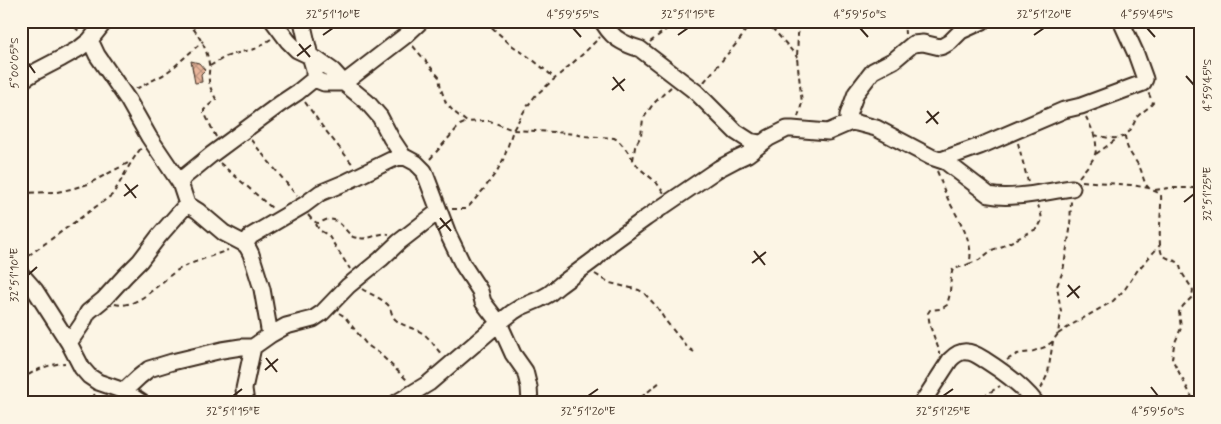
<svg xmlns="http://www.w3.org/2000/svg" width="1221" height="424" font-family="Mynerve,sans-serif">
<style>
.building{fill:url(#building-cross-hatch);stroke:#3b2a1e}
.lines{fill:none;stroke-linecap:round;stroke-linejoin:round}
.minor-casing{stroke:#3b2a1e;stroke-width:19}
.path{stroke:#3b2a1e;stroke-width:2;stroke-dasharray:5 4;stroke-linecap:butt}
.minor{stroke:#fcf5e5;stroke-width:15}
.ticks{fill:none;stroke:#3b2a1e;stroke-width:2}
.neatline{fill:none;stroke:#3b2a1e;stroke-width:2}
.ticks-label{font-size:12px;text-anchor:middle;fill:#3b2a1e}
</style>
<defs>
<pattern id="building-cross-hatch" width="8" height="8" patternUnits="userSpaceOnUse" patternTransform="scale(1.25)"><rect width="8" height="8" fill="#e9b69b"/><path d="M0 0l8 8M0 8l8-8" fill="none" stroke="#be947e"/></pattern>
</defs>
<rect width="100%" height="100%" fill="#fcf5e5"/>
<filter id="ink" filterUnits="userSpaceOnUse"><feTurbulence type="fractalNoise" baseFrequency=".02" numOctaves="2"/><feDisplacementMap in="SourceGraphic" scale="10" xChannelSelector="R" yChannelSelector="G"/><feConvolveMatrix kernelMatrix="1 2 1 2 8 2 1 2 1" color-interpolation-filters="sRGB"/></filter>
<g filter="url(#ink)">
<path class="building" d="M191,61L199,63L205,70L201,74L202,82L195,83Z"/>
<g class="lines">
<defs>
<path id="minor" d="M273,21L288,41L297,50L316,59L333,71L344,83L367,102L380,117L391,138L403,156L416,163L424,171L448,234L463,265L480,291L483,302L499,323L513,354L525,371L529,387L530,403
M602,21C605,25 607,29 610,32C617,41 630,46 640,49L696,92L736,132L750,141L760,143
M90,40L97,55L128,100L149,137L180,183L187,204L198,211L224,233L245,244L248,248L251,254L262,289L270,335
M314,79L324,83H344L405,36L421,21
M21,81L37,71L62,58L80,48L90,40L105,21
M848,123V115L856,93L873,71L894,60L913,44L923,43L940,47L943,46L950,42L961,31L983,21
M941,160L980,146L1064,110L1081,106L1143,83L1145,79L1136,54L1121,21
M180,183L184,177L211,155L280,104L298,92L314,79V69L310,56L302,21
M245,244L251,236L304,205L320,193L344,183L391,160L403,156
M21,274L35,290L69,343L82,368L89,376L98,382L124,391L142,403
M69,343L82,324L88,312L104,299L125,276L140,261L159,236L187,204
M124,391L139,377L149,369L172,362L222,350L241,347H253L270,335L286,326L313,319L322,313L348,286L381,259L399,242L439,211
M246,403L244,389L253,347
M396,403L429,383L499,323L513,312L521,307L540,299L549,294L560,285L595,259L610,244L646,218L718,169L735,160L748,154L769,138L787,129H792L828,132L851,122L857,123L876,128L931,157L946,162L989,195C1013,200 1047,191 1072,188
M922,403L950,360C954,356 960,351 967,352C973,352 980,357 985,360C1004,372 1022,385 1036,403"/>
</defs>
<use href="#minor" class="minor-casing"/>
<path class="path" d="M68,21L80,32
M188,21C198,35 207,47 209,64C210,70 208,75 209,80C209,87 213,93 216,99L204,110V112L216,137
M485,21L510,44L533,60L556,79
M766,21L788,46L797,57
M904,21L905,34
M650,42L677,21
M413,46L439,77L441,89L446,103L454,112L467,122L483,121H490L513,130L557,132L575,134L583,136L614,138L618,140L625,148L639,168L656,182L664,193
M210,66L225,57L241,52L255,49L271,39
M704,82L741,38L748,26L755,21
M136,89L163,75L174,67L203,41
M305,102L322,126L354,166
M798,117L802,103L797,58L798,34L801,26L808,21
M1094,135C1104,137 1121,142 1128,133C1133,128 1134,121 1138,116C1143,111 1149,108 1153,103L1148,92
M1125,136C1127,153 1133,155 1140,168C1143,174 1143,182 1148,187C1151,191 1157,191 1161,195C1162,207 1157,245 1162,254C1166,259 1175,260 1179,263L1182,273L1193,290L1192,297L1183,306L1179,312L1181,328L1174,345L1172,359L1195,403
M251,140L297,196
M1018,143L1028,182
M1096,154L1118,138
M430,159L460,125L467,122
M633,160L635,147L641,135L643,119L653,104L671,87
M220,163L273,209
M937,171C941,180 943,189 947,197C956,216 976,243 969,264L964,266L953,269C950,277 951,283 950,291C950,296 948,300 947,305L941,309L930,310L928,313L930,326L939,350V354
M1079,177C1083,172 1087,167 1091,162C1102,147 1093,131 1086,117
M1082,181L1131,185L1149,188
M1155,190L1169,188H1200
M21,193L57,192L71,189L88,184L130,162
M452,209H466L470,205L484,189L497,171L504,158L513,130L526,108L535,96L584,53L600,37
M308,215C322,232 320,216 334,220C342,223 346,232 353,237C357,238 362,239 367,238C375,237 380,232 389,234
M316,224L319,230L328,235L350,269
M21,261L112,195C123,179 129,163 142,147
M969,264L979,260L992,250L1003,246L1038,228L1042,220L1041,214L1038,205
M595,274L610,283L639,290L644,293L657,307L665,320L687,347L694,352
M362,289C370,294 383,299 389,306C392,311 391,316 396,320C404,327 415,328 424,334C431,340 436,348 442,355
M115,304C140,310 161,279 181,268C196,261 212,256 228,250
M339,313L344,316L367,345L379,353L408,381
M1058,334L1073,324L1113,301L1125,289L1137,271L1160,245
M1007,360L1017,354L1031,352L1045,347L1052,342L1058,334L1061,312L1057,286L1063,271L1070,230L1071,200
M21,380C34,370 49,364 65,363
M1041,389L1048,373L1053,341
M94,394L96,400L99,403
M939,399L976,401L1000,386
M634,403L660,382"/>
<use href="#minor" class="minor"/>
</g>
</g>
<path class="ticks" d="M573,28L581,37M860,28L868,37M1147,28L1155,37M323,35L333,28M678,35L688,28M1034,35L1044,28M299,44L310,57M297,56L311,45M28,63L35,73M1186,76L1194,85M613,77L624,91M612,90L625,79M927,111L938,124M926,123L939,112M125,184L136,198M124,196L138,185M1184,202L1194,194M440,218L451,231M438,230L452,219M754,251L765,265M752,263L766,252M28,275L37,267M1068,285L1079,298M1067,297L1080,286M266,358L277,372M265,370L278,359M1151,387L1158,396M233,396L242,389M588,396L598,389M943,396L953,389"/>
<rect width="1221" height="424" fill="none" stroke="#fcf5e5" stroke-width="55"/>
<rect x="28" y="28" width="1166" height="368" class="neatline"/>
<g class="ticks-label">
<text x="333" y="18">32°51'10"E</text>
<text x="573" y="18">4°59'55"S</text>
<text x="688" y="18">32°51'15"E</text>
<text x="860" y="18">4°59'50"S</text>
<text x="1044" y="18">32°51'20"E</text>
<text x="1147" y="18">4°59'45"S</text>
<text transform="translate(14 63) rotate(-90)" y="4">5°00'05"S</text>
<text transform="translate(1207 85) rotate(-90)" y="4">4°59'45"S</text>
<text transform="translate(1207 194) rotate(-90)" y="4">32°51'25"E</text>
<text transform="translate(14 275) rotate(-90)" y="4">32°51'10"E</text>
<text x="233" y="415">32°51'15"E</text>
<text x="588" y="415">32°51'20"E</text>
<text x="943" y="415">32°51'25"E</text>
<text x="1158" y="415">4°59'50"S</text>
</g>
</svg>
